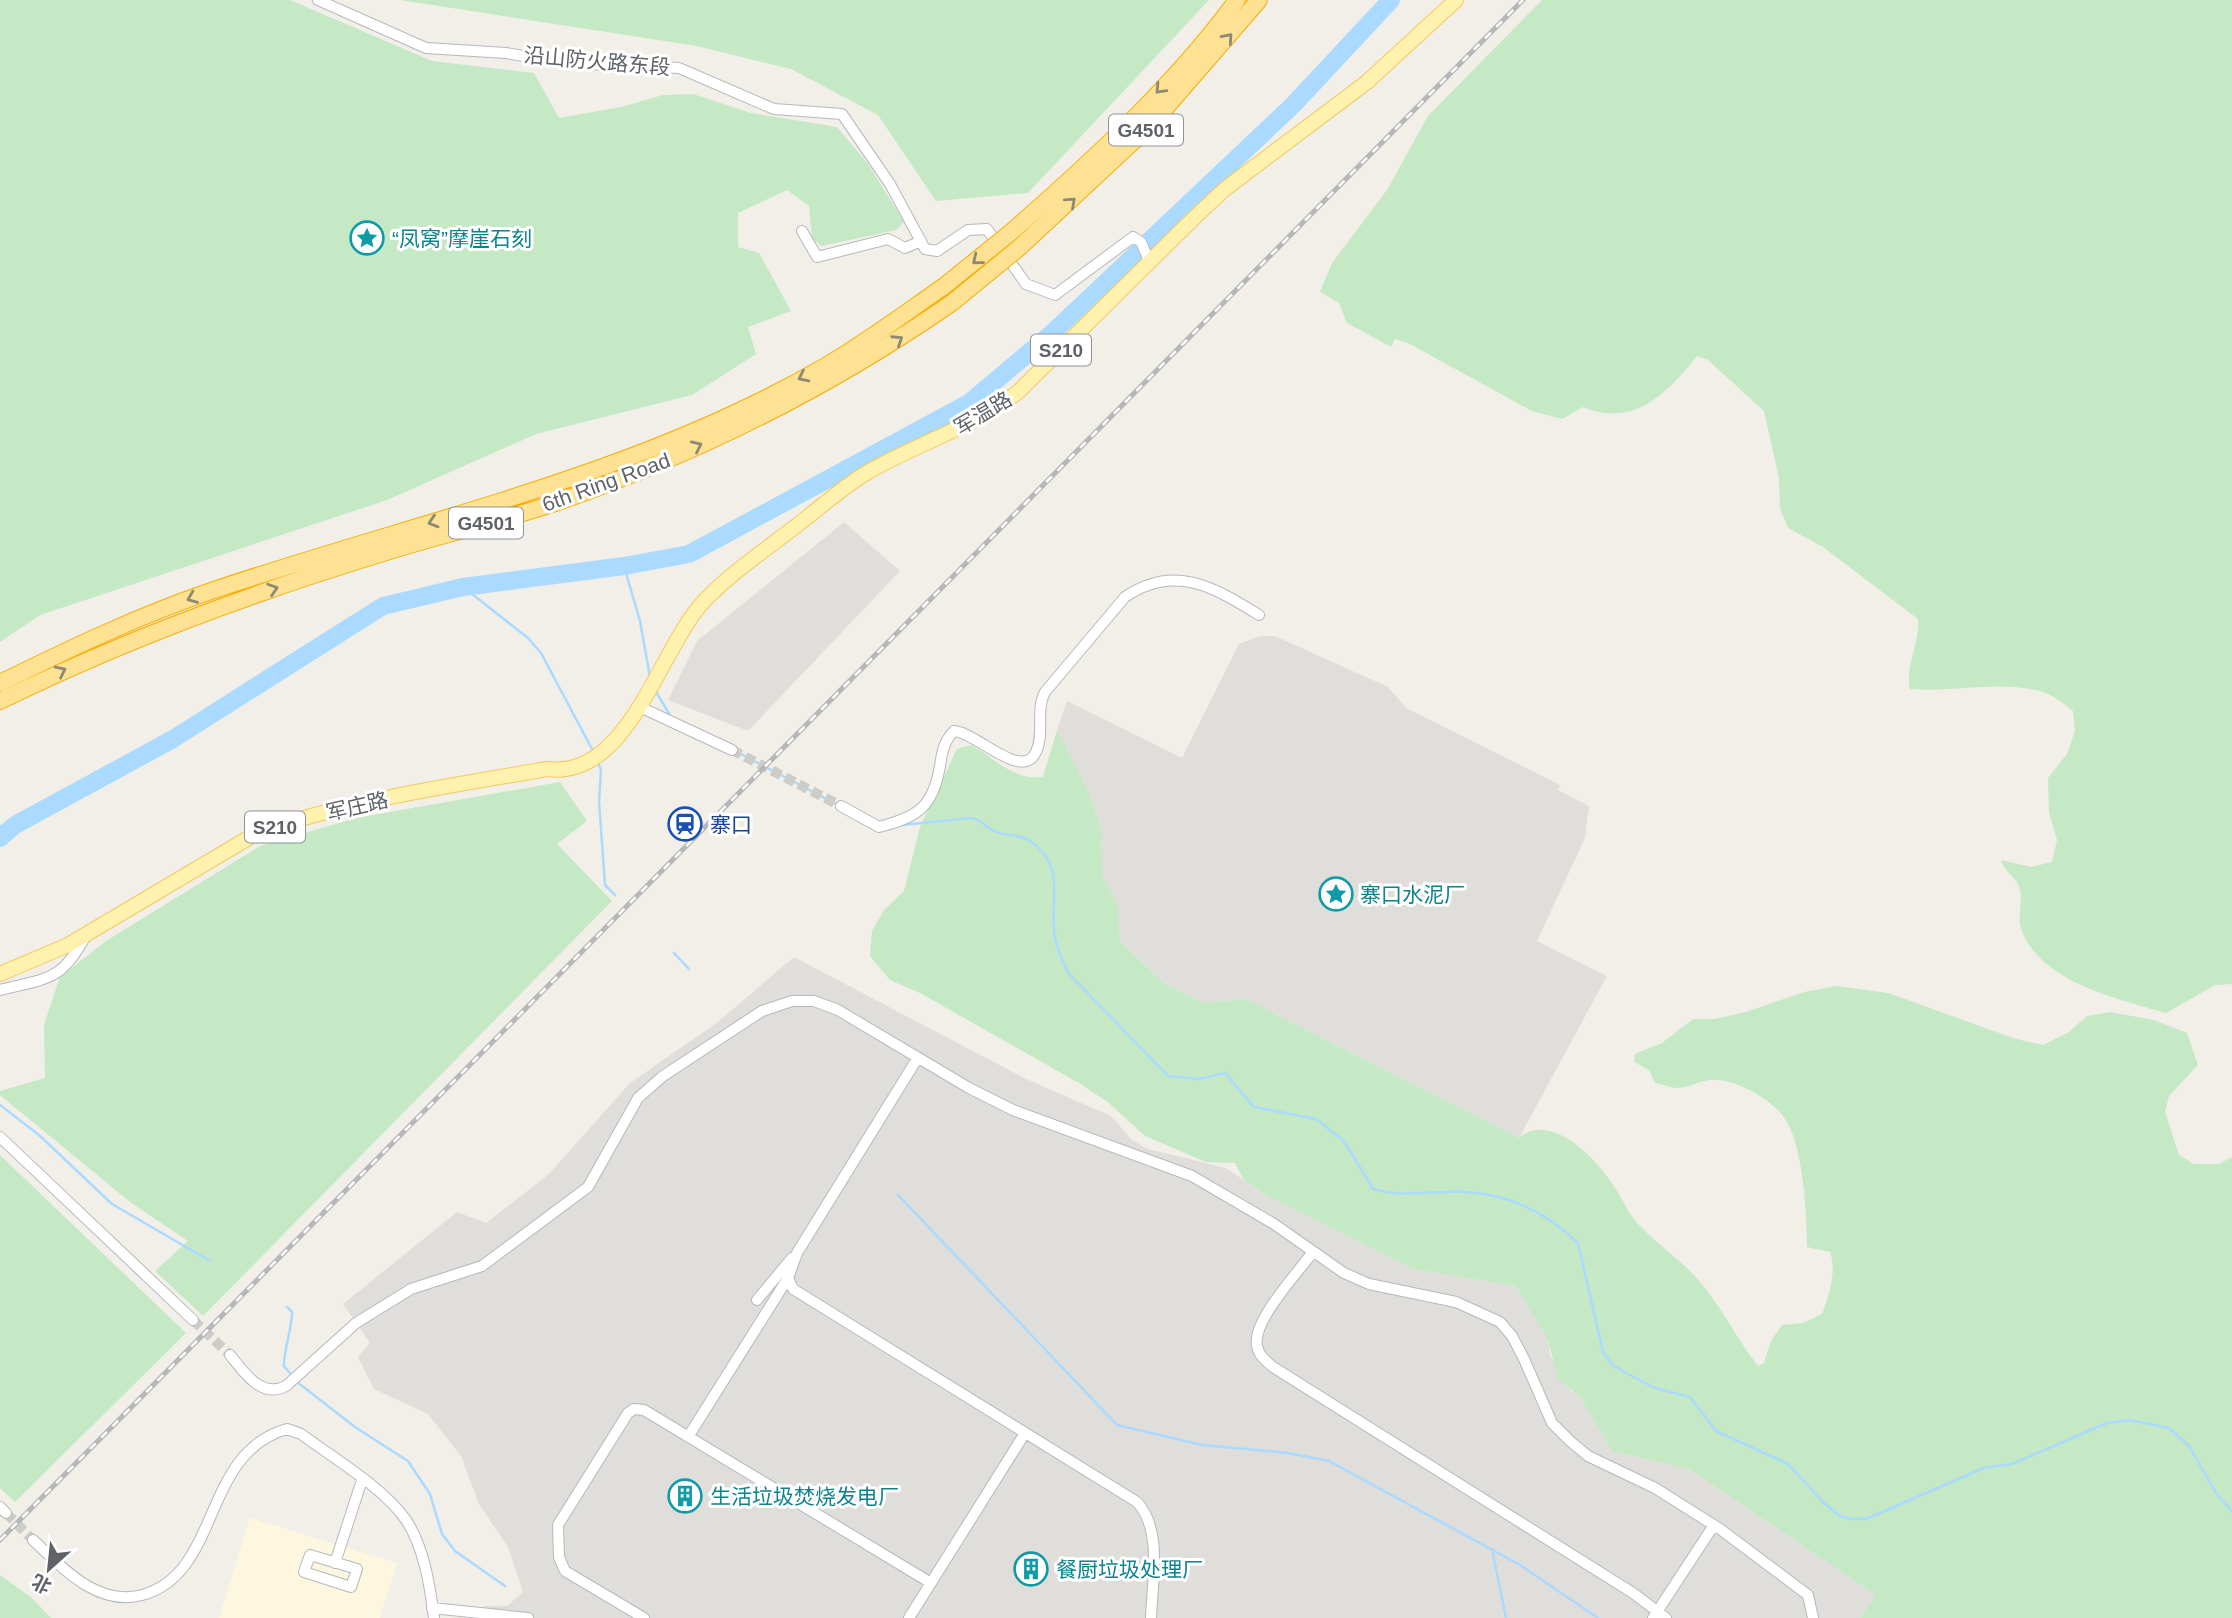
<svg xmlns="http://www.w3.org/2000/svg" width="2232" height="1618" font-family="Helvetica,'Noto Sans SC',sans-serif">
<style>
.commercial{fill:#fef7e0}
.industrial{fill:#e0deda}
.green{fill:#c5e8c5}
.lines{fill:none;stroke-linecap:round;stroke-linejoin:round}
.stream{stroke:#aadaff;stroke-width:2.5}
.river{stroke:#aadaff;stroke-width:18}
.minor-tunnel{stroke:#ccccc8;stroke-width:10;stroke-dasharray:10 5;stroke-linecap:butt}
.minor-casing{stroke:#b5b8bc;stroke-width:12}
.major-casing{stroke:#f2c960;stroke-width:16}
.highway-casing{stroke:#f9ab00;stroke-width:18}
.minor{stroke:#fff;stroke-width:10}
.major{stroke:#fff2af;stroke-width:14}
.highway{stroke:#fde293;stroke-width:16}
.rail-casing{stroke:#b6b7b8;stroke-width:5}
.rail{stroke:#fff;stroke-width:2.5;stroke-dasharray:8;stroke-linecap:butt}
.highway-bridge-casing{stroke:#f9ab00;stroke-width:18;stroke-linecap:butt}
.highway-bridge{stroke:#fde293;stroke-width:16}
.oneway{stroke:#8e8975}
.labels{text-anchor:middle;dominant-baseline:central;stroke-width:6;stroke-linejoin:round;paint-order:stroke}
.shield{fill:#fff;stroke:#8f9295;stroke-width:2}
.shield-label{font-size:19px;font-weight:bold;fill:#5f6368}
.street-label{font-size:21px;fill:#5f6368;stroke:#fff}
.culture-label{font-size:21px;fill:#0d838f;stroke:#fff;text-anchor:start}
.transit-label{font-size:21px;fill:#164399;stroke:#fff;text-anchor:start}
</style>
<rect width="100%" height="100%" fill="#f1efe8"/>
<path class="commercial" d="M250,1518L397,1563L380,1618H219Z"/>
<path class="industrial" d="M844,522L900,571L748,731L668,700L697,641Z
M1260,636H1275L1388,687L1406,708L1560,785L1558,790L1589,806L1585,838L1537,941L1607,976L1519,1138L1246,999L1204,1003L1164,983L1120,941L1117,903L1102,877L1101,828L1088,791L1057,730L1067,701L1182,758L1239,644Z
M794,957L1026,1079L1111,1116L1132,1140L1148,1149L1226,1168L1266,1195L1413,1269L1516,1286L1548,1340L1550,1355L1570,1390L1580,1397L1612,1451L1689,1469L1876,1595L1860,1618H483L484,1606H507L523,1592L508,1547L479,1504L461,1456L428,1414L374,1389L358,1357L370,1343L343,1304L457,1212L486,1223L549,1174L630,1083L718,1022Z"/>
<path class="green" d="M0,0H290L432,61L534,73L559,118L621,107L663,95L693,94L751,113L837,127L868,164L904,222L896,230L822,246L812,239L809,206L787,190L738,213V247L759,253L791,311L748,327L756,354L692,395L536,434L387,500L40,615L0,642Z
M400,0H1209L1028,193L936,201L878,115L791,69L697,46Z
M1542,0H2232V984L2215,985L2166,1013C2117,998 2041,983 2021,929C2017,916 2024,900 2019,886C2015,876 2004,872 2001,860L2031,867L2052,862L2057,840L2049,812L2048,778L2067,754L2075,731L2073,711C2065,705 2055,696 2046,693C2004,679 1954,693 1910,689C1905,664 1920,644 1918,619L1823,547L1788,528L1780,508L1779,478L1764,411L1708,360L1697,356C1667,394 1633,428 1583,407L1562,419L1532,411L1408,343L1395,339L1391,347L1347,323L1339,303L1320,292L1332,263L1387,190L1428,116Z
M1057,730L1088,791L1101,828L1102,876L1117,903L1120,941L1164,983L1204,1003L1246,999L1519,1138C1551,1110 1598,1160 1615,1188C1623,1200 1628,1213 1638,1224C1655,1242 1676,1257 1693,1274C1719,1301 1735,1337 1758,1366L1764,1363L1771,1341L1782,1325L1803,1323L1822,1314C1829,1296 1837,1271 1830,1252L1807,1247C1807,1214 1803,1141 1783,1116C1769,1098 1740,1082 1718,1080C1703,1078 1690,1088 1676,1088C1669,1087 1661,1084 1655,1083L1649,1070L1634,1062L1635,1054L1662,1043L1693,1019H1714L1746,1012L1804,992L1837,986L1888,993L2016,1039L2043,1045L2069,1032L2087,1016L2110,1012L2154,1020L2187,1033L2198,1065L2169,1096L2165,1112L2179,1155L2194,1164H2219L2232,1157V1618H1860L1876,1595L1689,1469L1612,1451L1580,1397L1558,1379L1548,1340L1516,1286L1413,1269L1266,1195L1244,1180L1235,1163L1206,1162L1145,1136L1109,1103L1079,1083L920,993L890,980L870,956L872,931L884,910L904,891L920,827L957,749L971,745C995,758 1013,781 1043,777Z
M560,782L587,821L557,844L612,901L203,1316L155,1271L188,1241L130,1202L0,1095V1091L45,1078L44,1025L60,977L106,941L260,846L356,818Z
M0,1155L186,1333L15,1502L0,1488Z
M0,1575L32,1598L51,1618H0Z"/>
<g class="lines">
<path class="stream" d="M624,566L640,621L650,677
M463,587L528,638L541,653L593,751
M655,690L671,717
M735,751L838,805
M597,760L601,770L599,801L605,885L615,895
M901,825L971,818C983,820 984,826 994,831C1005,837 1019,833 1030,841C1065,865 1051,895 1054,929C1055,945 1061,959 1069,974L1168,1076L1199,1079L1225,1073L1254,1107L1316,1119L1344,1141L1373,1189C1402,1197 1419,1192 1447,1192C1498,1190 1542,1208 1578,1243L1603,1352L1613,1365L1626,1373L1655,1388L1690,1397L1716,1431L1788,1464L1823,1502L1840,1516L1851,1519H1866L1984,1468L2012,1464L2107,1423L2129,1420L2169,1428L2189,1446L2216,1493L2232,1511
M674,953L689,969
M0,1105L39,1135L112,1204L210,1261
M898,1195L1117,1425L1202,1445L1288,1453L1329,1461L1520,1565L1598,1618
M287,1307L292,1312C292,1330 284,1347 284,1366L293,1377
M297,1382L355,1427L408,1461L430,1494L442,1534L455,1551L505,1586
M1492,1549L1506,1618"/>
<path class="river" d="M1147,243L1293,105L1391,0
M0,838L15,825L173,739L383,606L463,587L624,566L689,554L969,403L1050,335L1138,252"/>
<path class="minor-tunnel" d="M732,750L841,806
M193,1320L230,1355
M6,1513L33,1540"/>
<defs>
<path id="minor" d="M318,0L426,48L506,53L563,63L679,68L774,109L842,114L890,184L925,249L937,251L968,230L987,229L1026,284L1055,295L1133,237L1141,242L1150,263
M802,231L817,257L888,239L905,248L921,241
M640,707L732,750
M841,806L879,827C917,817 933,808 940,766C942,752 944,741 954,731C976,732 1022,782 1036,752C1045,733 1035,711 1045,692L1125,597C1174,563 1214,587 1259,615
M0,990C48,978 62,981 86,935
M917,1059L797,1253L788,1278L793,1289L1137,1502C1163,1530 1152,1583 1151,1618
M0,1137L193,1320
M1312,1253C1297,1274 1252,1321 1257,1346C1259,1356 1266,1361 1273,1367L1633,1593L1666,1618
M757,1300L792,1258
M230,1355C244,1372 261,1399 286,1386L356,1323L411,1289L482,1266L588,1187L638,1098L663,1076L762,1011L792,1001H814L838,1010L969,1088L1013,1110L1192,1176L1274,1224L1344,1273L1369,1284L1456,1302L1500,1322L1512,1336L1524,1359L1552,1423L1570,1441L1588,1456L1655,1488L1720,1529L1808,1595L1813,1618
M688,1437L788,1278
M0,1507L6,1513
M33,1540C63,1568 97,1607 142,1595C222,1573 201,1453 287,1429L301,1434C332,1457 384,1488 406,1520C424,1547 430,1586 434,1618
M310,1555L357,1569L351,1587L304,1572Z
M335,1563L362,1480
M432,1608L528,1618
M644,1618L565,1571L559,1557L558,1525L628,1413L634,1409L644,1410L931,1583
M909,1618L1025,1433
M1653,1618L1714,1525"/>
<path id="major" d="M0,974L68,945L257,833C350,800 449,786 547,769C629,780 659,648 705,600C733,571 768,548 800,523C822,506 844,486 868,472C918,443 972,428 1018,392L1196,216L1225,189L1367,82L1456,0"/>
<path id="highway" d="M1010,233C1091,162 1173,87 1237,0
M1020,247L1150,126L1259,0
M0,683C69,649 140,615 214,590C419,521 635,476 824,367C865,343 904,314 943,287
M0,701C122,641 249,594 380,554C439,535 499,522 558,502C699,453 831,387 953,302"/>
</defs>
<use href="#minor" class="minor-casing"/>
<use href="#major" class="major-casing"/>
<use href="#highway" class="highway-casing"/>
<use href="#minor" class="minor"/>
<use href="#major" class="major"/>
<use href="#highway" class="highway"/>
<defs>
<path id="rail" d="M0,1540L1523,0"/>
</defs>
<use href="#rail" class="rail-casing"/>
<use href="#rail" class="rail"/>
<defs>
<path id="highway-bridge" d="M943,287L1010,233
M953,302L1020,247"/>
</defs>
<use href="#highway-bridge" class="highway-bridge-casing"/>
<use href="#highway-bridge" class="highway-bridge"/>
</g>
<defs><path id="oneway-chevron" d="M-2-3.5L2.5 0L-2 3.5" fill="none" stroke-width="1.6" stroke-linecap="round" stroke-linejoin="round" transform="scale(1.75)"/></defs>
<g class="oneway">
<use href="#oneway-chevron" transform="translate(1228 38) rotate(-49)"/>
<use href="#oneway-chevron" transform="translate(1160 89) rotate(133)"/>
<use href="#oneway-chevron" transform="translate(1071 202) rotate(-42)"/>
<use href="#oneway-chevron" transform="translate(977 260) rotate(141)"/>
<use href="#oneway-chevron" transform="translate(898 340) rotate(-33)"/>
<use href="#oneway-chevron" transform="translate(803 377) rotate(154)"/>
<use href="#oneway-chevron" transform="translate(697 446) rotate(-25)"/>
<use href="#oneway-chevron" transform="translate(433 522) rotate(163)"/>
<use href="#oneway-chevron" transform="translate(273 589) rotate(-18)"/>
<use href="#oneway-chevron" transform="translate(192 598) rotate(158)"/>
<use href="#oneway-chevron" transform="translate(61 671) rotate(-26)"/>
</g>
<defs>
<symbol id="sight-ring" viewBox="-11 -11 22 22"><circle r="9.5" fill="#fff" stroke="#0f9aa8" stroke-width="1.5"/><path d="M0-6L1.8-2.2L6-1.7L2.9 1.2L3.7 5.4L0 3.3L-3.7 5.4L-2.9 1.2L-6-1.7L-1.8-2.2Z" fill="#0f9aa8"/></symbol>
<symbol id="station-ring" viewBox="-11 -11 22 22"><circle r="9.5" fill="#fff" stroke="#1a4fb4" stroke-width="1.5"/><path d="M-3-6H3Q5-6 5-4V2Q5 4 3 4L4.5 6H3L1.5 4h-3L-3 6H-4.5L-3 4Q-5 4-5 2V-4Q-5-6-3-6ZM-3.5-4v3h7v-3ZM-3.5 1v1.5H-2V1ZM2 1v1.5H3.5V1Z" fill="#1a4fb4"/></symbol>
<symbol id="building-ring" viewBox="-11 -11 22 22"><circle r="9.5" fill="#fff" stroke="#0f9aa8" stroke-width="1.5"/><path d="M-4-6H4V6H1V3H-1V6H-4ZM-2.5-4.3h1.7v1.8h-1.7ZM.8-4.3h1.7v1.8H.8ZM-2.5-1h1.7V.8h-1.7ZM.8-1h1.7V.8H.8Z" fill="#0f9aa8"/></symbol>
</defs>
<g fill-rule="evenodd">
<use href="#sight-ring" x="348" y="219" width="38" height="38"/>
<use href="#station-ring" x="666" y="805" width="38" height="38"/>
<use href="#sight-ring" x="1317" y="875" width="38" height="38"/>
<use href="#building-ring" x="666" y="1477" width="38" height="38"/>
<use href="#building-ring" x="1012" y="1550" width="38" height="38"/>
</g>
<g class="labels">
<g class="shield">
<rect x="1109" y="114.5" width="74" height="31" rx="5"/>
<rect x="1031" y="334.5" width="60" height="31" rx="5"/>
<rect x="449" y="507.5" width="74" height="31" rx="5"/>
<rect x="245" y="811.5" width="60" height="31" rx="5"/>
</g>
<g class="shield-label">
<text x="1146" y="130">G4501</text>
<text x="1061" y="350">S210</text>
<text x="486" y="523">G4501</text>
<text x="275" y="827">S210</text>
</g>
<g class="street-label">
<text transform="translate(597 61) rotate(5)">沿山防火路东段</text>
<text transform="translate(983 413) rotate(-31)">军温路</text>
<text transform="translate(606 482) rotate(-20)">6th Ring Road</text>
<text transform="translate(357 806) rotate(-13)">军庄路</text>
</g>
<g class="culture-label">
<text x="392" y="238">“凤窝”摩崖石刻</text>
<text x="1360" y="894">寨口水泥厂</text>
<text x="710" y="1496">生活垃圾焚烧发电厂</text>
<text x="1056" y="1569">餐厨垃圾处理厂</text>
</g>
<g class="transit-label">
<text x="710" y="824">寨口</text>
</g>
</g>
<g transform="translate(49 1569) rotate(207)" stroke="#ffffff" stroke-width="5" paint-order="stroke">
<path d="M0-5L12 26L0 18L-12 26Z" fill="#5f6368"/>
<text y="-10" font-size="19" font-weight="bold" text-anchor="middle" fill="#5f6368">北</text>
</g>
</svg>
